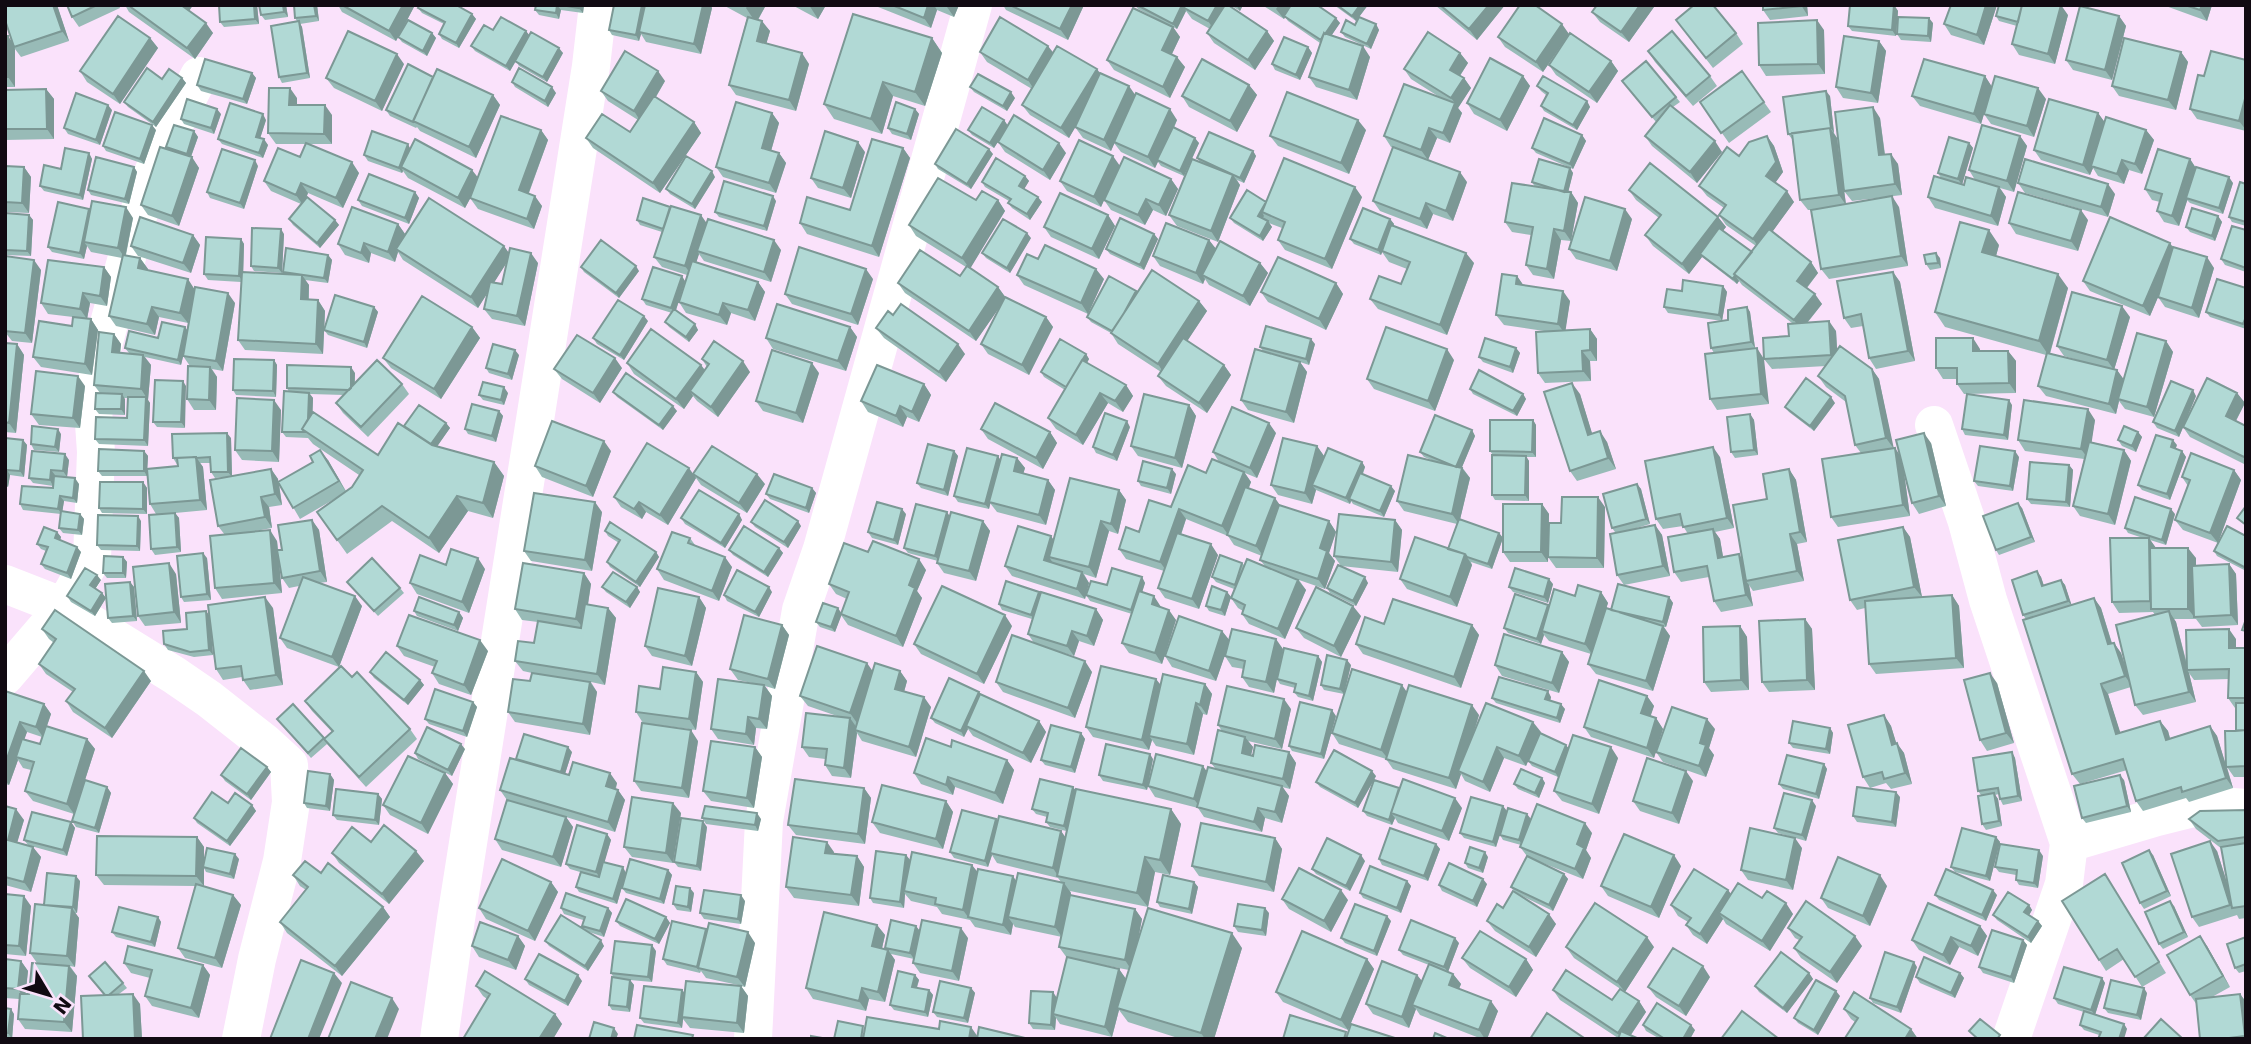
<svg xmlns="http://www.w3.org/2000/svg" width="2251" height="1044" font-family="'DejaVu Sans',sans-serif">
<style>
.lines{fill:none;stroke-linecap:round;stroke-linejoin:round}
.street{stroke:#fff;stroke-width:38}
.wall{fill:#98bbb7;fill-rule:evenodd}
.shaded-wall{fill:#7c9895}
.building{fill:#b1d9d5;stroke:#7c9895;stroke-width:2}
</style>
<rect width="100%" height="100%" fill="#fae2fb"/>
<g class="lines">
<path class="street" d="M1934,425L1967,522L1988,600L2069,843L2064,884L2011,1039
M5,584L64,607L174,675L209,699L265,743L289,765L291,802L282,861L257,959L241,1039
M5,676L64,607L92,558L96,452L93,409L101,353L143,198L164,145L199,76
M2069,843L2157,817L2205,805L2246,808
M439,1039L456,919L591,66L598,5
M753,1039L764,821L801,610L822,549L973,5"/>
</g>
<path class="wall" d="M5,5H57L69,41L21,57L15,49V87H5V36L12,42Z
M67,5H119L120,8L79,27L72,17Z
M125,5H193L189,11L213,33L195,59L129,12Z
M257,5L259,24L224,27L220,22Z
M259,5H286L288,17L265,20L261,15Z
M317,5L319,21L300,24L302,27L310,78L282,83L279,77L297,21L295,18Z
M338,5H415L396,41L342,12Z
M536,5H584L583,13L561,10L559,19L539,15L535,10Z
M614,5H710L712,8L701,54L646,42L641,34L639,41L612,35L609,30Z
M723,5H766L758,20L770,31L766,44L809,64L796,111L736,95L729,85L747,18Z
M792,5H826L818,19Z
M873,5H959L954,17L937,10L931,28Z
M1003,5H1084L1068,40L1006,10Z
M1135,5H1229L1267,31L1274,41L1255,70L1214,43L1207,33L1210,29L1192,19L1186,11L1177,29L1173,27L1180,37L1172,54L1185,67L1170,98L1114,70L1107,60L1171,26L1138,9Z
M1230,5H1243L1240,11Z
M1262,5H1317L1340,23L1331,36L1370,57L1357,100L1316,87L1309,77L1320,43L1288,21L1285,17L1284,19Z
M1334,5H1368L1359,17L1376,24L1379,30L1371,49L1345,37L1341,32L1355,25L1358,19L1356,21Z
M1435,5H1505L1477,40Z
M1763,5H1807L1808,16L1770,20L1763,10Z
M1894,5L1898,11L1896,36L1852,31L1848,26Z
M1997,5L1984,45L1951,35L1944,24Z
M2163,5H2212L2207,21Z
M1654,7L1629,42L1600,22L1592,12Z
M418,8L472,14L476,19L459,48L442,39L439,34L444,24L422,13Z
M2068,15L2055,64L2019,55L2012,44L2017,26L1999,21L1996,16Z
M2119,16L2126,26L2112,80L2073,70L2066,60Z
M1676,20L1736,33L1743,44L1713,68Z
M1933,23L1931,42L1901,40L1897,34Z
M493,30L526,31L529,36L563,53L547,82L519,66L516,61L510,71L475,51L471,46Z
M1824,30L1825,74L1766,76L1759,65Z
M432,33L436,38L427,56L402,42L398,37Z
M1569,34L1543,72L1505,47L1498,37Z
M150,38L158,48L120,104L87,82L80,71Z
M932,38L942,53L925,106L893,96L882,134L834,119L824,104Z
M1879,41L1886,51L1878,103L1843,98L1836,87Z
M1308,47L1312,53L1300,80L1275,70L1272,64Z
M1648,51L1710,76L1717,86L1693,106L1655,62Z
M980,52L1053,53L1097,69L1100,74L1177,120L1174,128L1199,143L1192,159L1200,162L1197,158L1253,151L1256,156L1244,183L1237,180L1240,185L1218,242L1177,226L1169,215L1191,160L1184,176L1161,166L1158,162L1155,168L1121,152L1114,143L1111,151L1083,138L1075,127L1076,125L1069,138L1030,115L1022,105L1032,89L987,62Z
M2181,52L2188,62L2176,110L2119,96L2112,86Z
M1460,53L1468,63L1460,76L1464,78L1471,88L1458,108L1462,113L1450,143L1437,138L1428,160L1391,147L1384,136L1441,98L1411,79L1404,69Z
M2246,60V131L2197,119L2190,109L2204,76Z
M1611,61L1618,71L1597,103L1556,75L1549,65Z
M404,64L382,111L334,88L326,78Z
M1742,71L1771,112L1729,143L1700,102Z
M252,73L256,78L247,104L201,91L197,85Z
M1523,76L1530,86L1507,131L1474,114L1467,103Z
M1985,76L1992,87L1981,124L1920,106L1912,96Z
M433,77L493,95L500,105L476,158L420,131L417,127L416,128L390,116L386,110Z
M182,78L186,83L156,127L128,107L124,102L162,79Z
M665,81L656,97L694,122L701,133L660,193L593,148L586,138L630,132L638,120L608,101L601,91Z
M1622,81L1676,97L1680,102L1673,107L1722,152L1697,183L1652,146L1645,136L1656,122Z
M512,82L556,93L548,107L515,87Z
M1249,85L1257,95L1237,132L1189,107L1182,96Z
M1537,86L1587,101L1590,107L1577,130L1544,111L1541,106L1546,95L1541,91Z
M970,87L1015,98L1007,111L974,92Z
M46,89L54,99V139L5,140V90Z
M1830,96L1834,133L1837,138L1846,204L1899,207L1908,266L1829,279L1821,269L1812,210H1808L1800,200L1792,139L1788,134Z
M297,98V105L332,115V144H309L359,173L343,208L308,193L306,198L335,220L339,225L320,248L293,225L289,219L301,204L271,191L264,181L300,157L306,144H276L268,133Z
M2046,99L2034,137L1991,124L1984,114Z
M915,109L919,114L911,140L892,134L888,128Z
M112,110L100,145L68,134L64,128Z
M772,113L779,123L771,151L779,153L786,163L776,193L723,177L716,167Z
M2098,113L2105,123L2146,130L2154,140L2142,174L2129,170L2124,184L2098,176L2093,168L2090,175L2041,160L2034,150Z
M221,114L214,134L184,124L181,119Z
M1880,118L1885,154L1898,164L1902,195L1852,201L1844,191Z
M266,120L260,138L268,145L263,158L222,144L218,139Z
M1004,120L1008,126L994,148L972,135L968,130Z
M156,130L144,164L106,151L103,146Z
M541,130L548,140L529,193L542,206L534,229L478,209L470,198L471,197L465,208L408,178L403,171L402,173L368,161L364,155L411,149L478,178Z
M1366,130L1349,174L1278,146L1270,136Z
M194,131L198,137L191,157L199,168L179,226L148,215L141,205L168,150L166,147Z
M1582,135L1586,141L1573,169L1536,153L1532,148Z
M1767,136L1774,146L1783,172L1775,183L1794,202L1772,232L1811,262L1818,273L1807,288L1822,304L1808,322L1836,331L1837,350L1872,369L1879,379L1893,448L1899,455L1931,443L1946,506L1919,514L1912,503L1904,473L1910,516L1838,527L1831,517L1861,453L1855,445L1846,402L1826,387L1818,376L1826,366L1772,369L1764,359L1789,336L1792,323L1742,285L1739,281L1737,284L1702,257L1689,274L1653,246L1645,235L1659,218L1636,200L1629,190L1718,217L1726,227L1723,230L1752,252L1756,246L1726,225L1719,215L1724,208L1707,196L1699,186Z
M2020,136L2027,146L2014,192L2000,188L2006,197L1998,226L1935,208L1928,197L1941,178L1938,173L1969,143L1973,148L1962,184L1964,185L1975,180L1969,170Z
M998,142L1066,153L1050,180L1005,152Z
M903,148L910,158L879,257L807,234L800,223L850,210Z
M865,152L851,198L818,188L811,178Z
M89,153L92,159L83,200L44,191L40,186L61,169Z
M993,154L971,189L938,169L935,164Z
M2190,159L2196,168L2233,183L2223,214L2190,203L2187,200L2179,226L2164,222L2157,211L2160,202L2152,200L2145,189Z
M5,166L24,167L31,177L29,213L5,212Z
M258,166L244,209L210,198L207,192Z
M1120,166L1171,179L1178,189L1166,216L1153,210L1145,225L1111,210L1104,200L1101,207L1067,191L1060,181Z
M134,167L137,172L129,204L91,195L88,190Z
M1570,168L1573,173L1568,192H1571L1578,203L1571,241L1561,240L1554,279L1533,275L1526,265L1531,235L1512,232L1505,222L1535,187L1532,182Z
M1025,176L1029,181L1024,189L1042,202L1030,220L1012,208L1008,203L1009,201L985,187L982,182Z
M715,177L695,209L670,194L666,189Z
M1467,182L1453,221L1433,214L1427,229L1380,211L1373,201Z
M2018,183L2115,194L2108,217L2025,193Z
M2246,184V226L2232,222L2229,217Z
M415,192L419,198L409,224L362,206L358,200Z
M1362,197L1332,269L1285,250L1278,240L1282,228L1269,223L1272,227L1263,241L1234,223L1230,218L1266,202Z
M976,200H998L1005,211L970,268L998,287L1005,297L1046,317L1053,327L1029,375L988,354L981,344L1003,302L976,341L905,293L898,283L960,276L966,267L916,236L909,225Z
M776,201L767,231L719,217L715,212Z
M90,210L133,218L126,255L140,258L148,269L147,270L195,289L235,303L223,371L212,369L217,377L216,410H194L187,399L194,367L190,366L183,356L181,365L145,357L151,365L148,400L150,403L148,446L99,444L95,439L127,418L128,398H124L125,415L99,414L95,409L100,393L94,385L114,334L121,344L120,353L133,354L129,353L125,348L158,338L185,327L187,330L192,304L188,323L159,317L155,335L116,326L109,316L122,258L91,252L87,246L84,259L52,252L48,247Z
M5,213L29,215L33,220L31,256L5,255Z
M1108,215L1115,226L1099,259L1051,237L1044,227Z
M2218,216L2222,222L2215,241L2190,232L2186,227Z
M1390,219L1394,224L1393,226L1474,263L1447,335L1378,309L1370,299L1401,284L1407,269L1389,262L1382,252L1381,255L1354,244L1350,239Z
M1632,219L1617,271L1576,259L1569,249Z
M637,220L706,223L781,250L771,282L704,261L699,254L696,262L758,282L765,292L755,321L731,313L727,325L686,313L679,302L684,286L676,310L695,324L698,330L689,342L669,327L665,322L672,313L646,305L642,299L685,281L687,275L662,267L654,257L662,232L640,225Z
M2088,220L2078,251L2016,234L2009,223Z
M398,224L405,234L403,238L504,246L509,254L538,263L525,326L492,319L484,309L488,292L478,308L403,260L398,252L395,262L371,253L369,263L345,255L338,244ZM507,262L502,284L494,282Z
M2246,230V272L2225,265L2221,259Z
M284,234L282,273L254,271L251,266Z
M1154,234L1158,239L1144,270L1110,254L1106,249Z
M193,235L200,245L191,273L138,256L131,246Z
M1031,238L1010,273L986,258L982,253Z
M241,239L244,244L243,272L284,274L283,272L328,255L332,260L328,283L305,280L309,285V300H318L325,311L323,354L245,350L238,340L241,282L208,280L204,274Z
M1209,240L1216,250L1260,263L1268,273L1250,306L1209,285L1205,279L1203,284L1160,266L1153,256Z
M1999,245L1996,256L2068,288L2050,354L2098,366L2064,356L2057,346L2130,317L2114,370H2117L2123,379L2166,341L2173,352L2154,417L2125,409L2119,401L2116,414L2046,396L2038,386L2046,355L1945,327L1935,312Z
M2173,247L2214,268L2199,318L2165,307L2158,297L2150,316L2090,291L2083,281Z
M5,256L41,270L32,343L12,341L5,332Z
M1940,258L1941,268L1930,270L1926,264Z
M1038,259L1104,279L1088,314L1024,285L1017,275Z
M104,267L111,277L107,306L90,303L87,319H91L98,330L92,375L41,367L33,357L72,326L73,317L48,314L41,303Z
M581,267L639,271L619,298L584,272Z
M1893,272L1900,282L1915,361L1876,369L1869,358L1863,326L1851,328L1844,318Z
M1517,276L1523,285L1570,301L1565,330L1590,329L1597,339V361H1590L1591,381L1545,383L1538,373L1544,331L1504,325L1496,315Z
M873,279L858,325L792,304L785,294Z
M1336,283L1343,294L1326,330L1268,302L1261,292Z
M1723,286L1727,292L1722,321L1668,313L1664,307Z
M2246,288V329L2210,317L2206,312Z
M1137,293L1199,301L1207,311L1187,341L1224,365L1231,375L1207,413L1166,386L1158,376L1161,372L1118,344L1111,333L1091,322L1087,317Z
M374,307L378,312L367,348L328,335L324,330Z
M1747,307L1750,312L1755,348L1721,352L1757,348L1769,404L1717,410L1710,399L1714,353L1711,348L1728,320Z
M893,315L965,354L946,382L884,338L876,328Z
M648,321L624,360L597,344L593,338Z
M472,327L480,338L441,399L391,368L383,358Z
M850,327L857,337L846,371L773,349L766,338Z
M5,343L17,344L24,355L16,433L5,432Z
M1315,344L1309,365L1300,362L1307,372L1294,423L1248,410L1241,400L1264,352L1260,347Z
M1516,348L1520,353L1513,373L1483,362L1479,357Z
M1980,349V351H2008L2016,361V393L1964,394L1957,384V379H1943L1936,368Z
M1086,354L1089,359L1087,363L1126,385L1133,396L1123,412L1108,403L1083,445L1056,429L1048,418L1065,390L1044,377L1041,372Z
M519,355L512,380L489,373L486,368Z
M702,359L750,372L718,417L697,401L693,396L684,409L634,374L627,363L701,365L705,370L707,367Z
M274,360L277,365L276,397L236,395L233,390Z
M1454,360L1435,411L1374,389L1367,379Z
M622,368L600,403L562,379L554,369Z
M355,373V384H402L409,394L368,437L343,413L336,403L344,395L310,394L313,398L312,413L378,455L404,427L446,423L450,428L437,446L494,462L504,476L493,518L468,511L439,553L392,521L347,554L317,512L338,497L300,519L279,483L282,505L269,507L272,528L238,534L277,541L278,550H282L312,520L319,530L327,582L319,583L362,606L339,667L287,648L280,638L299,586L289,588L282,578L278,555L282,593L222,599L215,588L225,535L218,526L225,477L215,478L211,472V463H200L203,467L207,510L175,513L179,518L181,552L155,555L151,549L156,514L150,504L147,476H102L98,471L144,451L148,456L147,469L178,466L173,458L231,438L232,476L271,469L278,479V482L328,460L346,491L352,487L359,475L313,444L308,438L286,437L282,432L289,392L287,388Z
M819,373L803,423L763,411L756,401Z
M155,380L185,428L157,427L153,422Z
M924,384L931,395L919,422L907,417L903,427L868,412L861,401Z
M85,386L80,428L39,425L31,414Z
M1470,389L1523,394L1526,399L1517,416L1473,394Z
M613,392L677,411L663,430L617,397Z
M508,393L504,405L483,400L479,395Z
M2237,393L2245,403L2236,421L2246,426V465L2190,437L2183,427Z
M1580,394L1592,434L1607,442L1616,469L1577,481L1570,471Z
M2196,396L2179,437L2157,428L2153,422Z
M1835,403L1814,431L1789,412L1785,407Z
M1189,405L1196,416L1182,468L1138,456L1131,446Z
M2012,405L2008,440L1965,435L1962,429Z
M281,410L279,462L242,460L235,450Z
M499,411L503,416L496,442L468,434L465,429Z
M1750,414L1754,420L1758,455L1735,458L1731,452Z
M1533,420L1536,425V457H1526L1529,461V501L1495,500L1492,495L1493,455L1490,451Z
M2095,420L2091,442L2124,450L2131,461L2115,525L2080,516L2073,506L2084,459L2025,451L2018,440Z
M1130,427L1117,461L1096,453L1093,447Z
M981,429L1050,432L1057,443L1043,469L988,439Z
M1472,430L1475,436L1462,467L1470,478L1460,519L1499,533L1503,538L1492,569L1471,562L1472,565L1457,607L1407,589L1400,579L1448,549L1457,524L1404,511L1397,501L1434,461L1424,457L1420,452Z
M2138,432L2142,437L2136,452L2122,446L2118,440Z
M1276,433L1257,478L1245,473L1251,482L1249,488L1280,505L1329,521L1336,532L1329,553L1335,561L1325,589L1299,580L1306,590L1285,639L1249,624L1242,614L1243,611L1238,608L1231,598L1234,589L1216,582L1212,577L1242,563L1244,565L1265,566L1260,560L1262,556L1234,545L1228,536L1186,519L1181,535L1218,555L1199,609L1165,598L1158,588L1164,571L1126,559L1119,549L1139,532L1171,507L1206,473L1219,462L1213,452Z
M61,434L59,452L34,450L31,444Z
M5,438L23,440L27,445L24,477L10,475L8,487L5,486Z
M2177,445L2175,449L2182,451L2186,457L2170,500L2142,490L2138,485Z
M1317,446L1324,456L1323,460L1362,462L1365,467L1363,474L1395,491L1384,517L1353,504L1351,501L1350,504L1316,490L1312,504L1278,495L1271,485Z
M611,451L593,497L542,477L535,466Z
M954,451L958,456L948,496L921,488L917,483Z
M998,456L1000,460L1017,458L1025,468L1023,474L1048,480L1055,490L1046,525L997,512L990,503L989,509L958,502L954,496Z
M1720,457L1734,528L1715,532L1720,539L1723,557L1743,560L1767,499L1789,469L1796,480L1807,542L1797,544L1804,581L1753,591L1749,585L1753,606L1721,612L1714,601L1709,577L1681,582L1674,572L1688,534L1683,526L1663,529L1656,519Z
M2019,457L2013,491L1978,486L1974,481Z
M69,460L67,477L55,476L79,484L77,503L64,501L62,512L80,514L84,519L82,535L63,533L59,528L61,514L23,510L20,504L53,488V486L33,483L29,478Z
M2069,465L2073,470L2070,507L2031,504L2027,499Z
M2234,470L2241,480L2218,543L2183,530L2175,520L2188,486L2182,477Z
M694,474L765,484L747,513L701,485L696,478L668,525L646,512L642,519L621,507L614,497Z
M1176,474L1171,494L1141,486L1138,481Z
M143,482L147,488V514L102,513L99,508Z
M1637,484L1641,489L1650,524L1630,530L1655,525L1662,535L1670,576L1624,585L1617,575L1615,532L1612,528Z
M812,488L816,493L809,513L770,499L766,494Z
M1119,490L1126,500L1118,534L1109,531L1096,578L1084,574L1089,583L1085,599L1012,576L1005,566L1054,540Z
M1542,504L1549,514L1548,562H1510L1503,552Z
M1605,507L1604,568H1556L1548,557Z
M2022,508L2035,542L1999,555L1996,550Z
M602,512L592,571L531,561L524,551Z
M739,514L742,520L725,548L685,524L681,518Z
M906,514L898,545L872,538L868,532Z
M2175,514L2166,545L2150,540L2156,548L2196,558V565L2229,564L2236,574L2238,625L2202,627L2196,619H2174L2176,622L2187,664L2236,639V648H2246V777H2234L2227,767L2233,788L2189,802L2186,798L2143,811L2136,801L2127,770L2080,784L2072,774L2026,619L2023,615L2037,571L2041,577L2044,586L2061,580L2065,585L2071,605L2094,598L2101,608L2112,643H2114L2121,653L2128,673L2155,615L2153,612L2119,613L2112,602L2143,538L2128,533L2125,528ZM2189,673L2194,680L2229,679L2228,698L2235,708H2236V731L2226,766L2217,736L2210,726L2170,738L2168,731L2160,721L2120,733L2108,694L2131,687L2135,705L2143,715L2196,702Z
M1395,520L1402,530L1398,572L1341,566L1368,583L1356,606L1330,593L1327,588L1341,566L1334,556Z
M141,521L140,551L101,550L97,545Z
M983,521L990,531L976,581L944,573L937,563L938,561L908,553L904,548Z
M751,522L801,526L788,548L755,527Z
M1903,527L1910,537L1922,597L1952,595L1959,606L1964,668L1876,674L1869,664L1865,608L1857,610L1850,600Z
M605,531L656,552L659,557L640,587L610,567L607,562L619,543L608,536Z
M57,532L61,537L60,540L81,552L71,579L45,569L41,564L46,551L41,549L37,544Z
M2246,536V571L2217,556L2214,551Z
M690,538L695,545L732,567L719,601L664,580L657,569Z
M779,548L783,553L768,577L733,555L729,550Z
M868,552L926,570L917,591L922,598L903,647L848,625L841,615L835,632L820,627L816,622L841,613L847,599L836,594L829,584Z
M123,557L127,562L126,578H107L103,573Z
M207,558L211,600L184,602L181,597Z
M446,565L485,569L469,613L417,594L410,583Z
M584,573L591,584L588,605L608,608L616,618L605,685L591,682L597,692L590,735L515,722L508,712L530,681L532,673L523,671L515,661L534,643L538,622L522,620L515,609Z
M176,574L181,623L145,626L138,616Z
M1142,577L1145,583L1142,592L1161,607L1176,620L1162,664L1129,653L1122,643L1132,614L1090,601L1086,595L1107,585Z
M101,580L95,589L102,593L106,598L95,616L71,602L67,596Z
M130,582L134,587L137,621L112,623L108,618Z
M347,582L400,588L404,593L378,616Z
M1553,584L1548,603L1513,592L1509,587Z
M602,587H637L640,592L630,608L606,592Z
M772,592L759,617L727,601L724,595Z
M1227,592L1231,597L1225,616L1209,611L1206,606Z
M1601,592L1608,603L1606,608L1611,610L1669,597L1673,603L1666,627H1664L1670,636L1653,691L1596,674L1588,664L1591,654L1549,641L1544,635L1541,644L1508,633L1504,628L1549,606L1575,596Z
M1041,594L1096,609L1103,620L1094,646L1079,641L1074,656L1047,648L1092,672L1075,718L1003,692L996,682L1034,643L1028,634L1032,619L1002,610L999,604Z
M699,597L706,608L692,666L652,656L645,646Z
M273,608L283,685L250,690L243,680L242,677L223,680L216,669L210,625L213,655L194,657L168,650L164,644L209,616Z
M414,611L459,612L463,618L458,631L417,616Z
M1361,616L1341,657L1304,638L1296,628Z
M1805,619L1812,629L1815,690L1769,692L1762,682Z
M1384,624L1472,625L1479,635L1461,688L1363,654L1356,644Z
M782,625L789,635L775,689L765,686L772,696L767,729L756,728L754,745L718,739L711,729L757,684L738,680L730,669Z
M1012,626L984,684L921,654L914,644Z
M1740,626L1747,637L1749,690L1711,692L1704,682Z
M42,629L151,681L112,738L73,712L66,701L73,692L46,674L39,664L54,643L49,639Z
M1222,631L1229,640L1318,656L1322,662L1313,701L1298,697L1294,692L1295,688L1280,684L1277,679L1274,693L1249,687L1242,677L1244,669L1232,667L1225,656L1226,651L1216,681L1172,667L1165,656Z
M397,646L488,651L471,695L439,684L432,673L435,667L404,656Z
M1562,652L1569,662L1559,693L1502,676L1495,665Z
M1351,665L1344,694L1324,690L1321,685Z
M873,671H900L907,681L904,692L931,707L916,757L862,741L857,733L851,778L832,776L825,765V759L809,757L802,747L837,716L808,706L800,696Z
M370,672L420,680L424,685L408,705L374,678Z
M696,672L703,682L696,730L643,723L636,712Z
M352,677L410,729L417,739L366,787L327,744L311,758L277,719L325,738L332,732L312,711L305,701Z
M1997,683L2014,743L1987,751L1980,740Z
M1205,684L1212,694L1207,715L1203,714L1194,755L1156,746L1152,740L1149,750L1093,737L1086,727L1161,685Z
M5,691L44,704L51,714L47,726L87,739L95,749L85,780L107,787L111,793L99,833L76,827L72,821L74,814L33,801L25,791L31,770L23,768L18,760L9,785L5,784ZM27,732L42,737L40,744L24,739Z
M1407,691L1479,715L1473,736L1541,732L1540,734L1569,748L1618,758L1599,814L1562,801L1554,791L1563,766L1558,777L1532,766L1528,761L1526,766L1504,758L1490,792L1465,781L1461,774L1456,789L1393,769L1386,759L1339,744L1332,733Z
M979,692L980,694L1039,721L1046,732L1031,763L973,736L968,729L964,737L935,723L931,718Z
M1647,696L1654,706L1650,716L1656,718L1663,729L1654,758L1591,737L1584,727Z
M1551,697L1550,701L1565,709L1560,723L1496,703L1492,698Z
M473,702L477,707L467,737L429,724L425,719Z
M1291,709L1282,749L1248,741L1253,747L1251,755L1289,752L1296,763L1290,789L1282,787L1289,796L1282,823L1265,818L1262,832L1204,817L1198,808L1155,797L1148,786L1147,790L1103,781L1099,775L1153,759L1148,784L1215,768L1211,763L1222,731L1218,725Z
M1884,715L1891,726L1896,743L1904,753L1912,784L1891,789L1886,783L1870,788L1863,777Z
M1336,716L1324,759L1292,751L1289,746Z
M1830,728L1833,733L1830,754L1793,748L1789,743Z
M1715,729L1709,748L1714,755L1706,777L1663,762L1656,752Z
M1081,733L1085,739L1075,773L1045,765L1041,760Z
M698,741L689,798L641,791L634,781Z
M755,747L762,757L754,808L711,801L703,791Z
M951,747L1007,760L1014,770L1003,804L955,787L953,795L921,784L914,773Z
M465,749L452,776L418,759L415,753Z
M572,752L565,774L617,783L616,789L618,790L625,800L615,832L566,817L573,827L561,867L502,850L495,839L507,800L500,790L516,760Z
M2012,752L2015,758L2022,801L2003,805L2000,799L1999,794L1995,795L1998,799L2002,826L1986,830L1982,824L1981,795L1978,791Z
M1824,764L1827,769L1819,799L1783,789L1779,784Z
M267,767L271,772L251,800L225,781L221,775Z
M445,773L453,784L428,834L390,815L383,805Z
M330,774L334,780L330,811L307,808L304,803Z
M1376,776L1374,780L1462,808L1449,841L1398,823L1395,818L1392,825L1367,816L1363,811L1373,782L1358,808L1320,787L1316,782Z
M1542,778L1545,783L1539,798L1518,789L1514,784Z
M2124,780L2131,812L2086,823L2082,818Z
M1693,781L1679,824L1640,811L1633,801Z
M1073,787L1075,790L1171,809L1181,824L1170,875L1155,872L1148,907L1070,891L1071,893V896L1135,909L1142,919L1138,939L1242,948L1214,1039H1181L1128,1022L1119,1010L1112,1037L1060,1024L1056,1018L1055,1030L1033,1029L1029,1023L1057,998L1067,958L1059,947L1062,937L1015,927L1013,924L1011,935L975,927L970,920L942,914L937,907L911,901L905,894L904,908L873,903L870,898L906,855L910,860L977,872L1016,880L1061,882L1058,878L997,863L992,855L988,867L954,858L950,852L996,819L998,821L1061,831L1065,837L1066,831L1050,827L1046,822L1047,817L1036,814L1032,809ZM1098,964L1129,970L1126,979L1119,969Z
M864,788L871,798L865,844L796,835L788,825Z
M378,794L382,799L379,825L337,820L333,815Z
M1900,797L1896,827L1857,822L1853,816Z
M946,801L953,812L943,849L880,833L872,822Z
M252,805L256,811L230,846L197,823L194,818Z
M5,806L24,820L17,842L28,845L24,840L71,822L75,828L67,856L31,846L41,857L31,892L5,885Z
M1816,806L1806,841L1778,833L1774,828Z
M2246,810V918L2239,919L2237,915L2199,927L2192,917L2217,851L2228,886L2222,849L2196,829L2189,819Z
M1507,811L1531,819L1592,833L1586,850L1591,858L1583,879L1540,862L1564,874L1568,879L1553,911L1516,893L1556,924L1536,957L1495,931L1487,921L1503,908L1515,892L1511,887L1527,856L1520,847L1521,845L1503,840L1500,835L1496,847L1464,838L1460,833Z
M681,813L673,863L632,857L624,847Z
M702,818L761,819L758,831L706,824Z
M707,827L701,871L678,867L674,862Z
M607,834L611,840L604,862L626,872L668,870L672,875L664,904L626,893L622,888L623,883L617,904L579,892L576,887L580,872L570,869L566,864Z
M197,837L204,847V861L239,859L234,879L206,872L204,868V886L233,895L241,905L222,968L185,958L178,948L195,886L104,885L96,875Z
M1996,837L2000,842L1990,881L1955,872L1951,867Z
M1275,838L1282,849L1274,892L1199,876L1192,866Z
M371,842L424,861L389,904L339,863L332,853Z
M1436,844L1440,849L1428,881L1382,865L1379,859Z
M1802,848L1793,890L1748,880L1741,870Z
M834,852V854L857,856L864,867L859,906L794,898L786,887Z
M2153,855L2171,896L2144,909L2140,903Z
M2043,856L2038,888L2019,885L2016,880V875L1999,872L1995,867Z
M1488,857L1483,873L1468,868L1465,863Z
M1365,861L1350,891L1316,874L1312,869Z
M1681,866L1659,918L1608,896L1601,886Z
M321,873L383,907L390,917L342,976L287,933L280,922L306,890L300,886L293,875Z
M80,881L77,913H75L79,918L75,967L70,966L77,976L72,1032L25,1029L18,1019L19,999L5,998V959L21,961L28,971L25,994H29L37,963L30,953L44,905Z
M1407,881L1411,886L1401,913L1363,898L1360,893Z
M551,882L558,892L535,941L486,919L479,908Z
M1194,882L1198,887L1192,914L1160,907L1157,902Z
M1487,884L1477,907L1442,891L1439,885Z
M2112,885L2166,973L2142,987L2124,959L2106,971L2099,960Z
M1887,886L1870,926L1828,908L1821,898Z
M1728,890L1731,894L1762,898L1793,914L1770,951L1726,924L1723,919L1707,944L1693,935L1686,925L1688,922L1678,916L1671,905Z
M694,893L691,912L677,910L673,904Z
M5,894L31,906L26,956L5,954Z
M1935,895H1997L1986,921L1939,900Z
M1282,899L1348,900L1331,932L1289,909Z
M745,901L741,924L704,919L700,913Z
M2029,905L2032,910L2029,915L2038,921L2042,926L2031,943L1997,920L1993,915Z
M2174,906L2188,937L2163,949L2159,944Z
M561,908H608L612,913L604,937L586,931L604,946L588,971L549,946L545,941L585,931L582,926L583,920L564,914Z
M1269,913L1266,936L1238,932L1234,926Z
M158,917L161,922L155,947L116,937L112,932Z
M666,917L670,923L659,944L620,926L616,921Z
M1391,921L1377,956L1345,943L1341,938Z
M877,925L885,935L882,948L886,949L885,948L968,938L959,981L920,973L913,963L914,959L891,954L895,960L885,1002L869,999L866,1011L813,999L806,988Z
M1980,926L1987,936L1978,956L1959,947L1950,965L1919,950L1912,940Z
M1788,928L1862,946L1837,983L1801,958L1794,948L1799,940L1795,938Z
M708,931L755,943L745,987L741,986L748,996L744,1033L690,1028L683,1019L682,1028L644,1023L640,1018L682,990L685,993L738,985L706,978L701,971L700,973L667,965L663,959Z
M518,936L525,946L516,970L479,957L472,946Z
M2246,937V971L2239,973L2235,968Z
M2023,940L2027,945L2014,983L1983,973L1979,967Z
M1459,943L1448,972L1453,974L1461,984L1459,989L1498,1011L1487,1039H1482L1420,1015L1416,1009L1409,1028L1373,1014L1366,1004L1417,975L1422,981L1429,965L1403,955L1399,950Z
M2207,946L2230,987L2212,997L2240,994L2246,1002V1039H2200L2197,1005L2190,995Z
M1566,947H1654L1625,992L1574,958Z
M656,951L652,982L630,980L634,985L630,1012L612,1010L609,1005L614,978L611,973Z
M1462,958L1526,959L1533,970L1516,997L1470,968Z
M1367,959L1374,969L1348,1030L1283,1002L1276,992Z
M124,963L203,965L210,975L199,1018L152,1006L145,996L150,978L131,973Z
M1917,967L1901,1013L1873,1003L1870,998Z
M1809,973L1813,979L1787,1013L1759,992L1755,986Z
M1960,973L1964,978L1955,998L1920,983L1916,977Z
M915,975L919,980L917,988L929,990L933,995L928,1017L894,1010L890,1005Z
M89,976L123,983L127,988L119,994L140,1004L142,1039H83L104,995Z
M1710,977L1686,1016L1656,997L1648,987Z
M2102,978L2105,983L2095,1015L2124,1024L2127,1029L2099,1035L2084,1030L2080,1025L2084,1012L2058,1004L2054,998Z
M525,979L582,981L568,1006L529,985Z
M476,986L555,1014L562,1024L553,1039H463L487,999L483,996Z
M971,988L975,993L968,1023L937,1017L933,1012Z
M1553,990L1612,1000L1639,1001L1646,1012L1631,1035L1618,1038L1560,1000Z
M2147,993L2141,1020L2108,1013L2104,1008Z
M1840,996L1818,1035L1798,1023L1794,1018Z
M5,1008L14,1014L12,1039L5,1038Z
M1844,1009L1911,1029L1918,1039H1845L1855,1022L1851,1019Z
M1643,1025L1695,1030L1690,1039H1660L1646,1031Z"/>
<path class="shaded-wall" d="M53,5H57L69,41L62,31Z
M180,5H193L187,14Z
M254,5H257L259,24L255,19Z
M283,5H286L288,17L284,12Z
M314,5H317L319,21L316,16Z
M403,5H415L396,41L389,31Z
M557,5L561,10L559,19L556,13Z
M580,5H584L583,13L579,8Z
M642,5H647L639,32L641,34L639,41L636,35Z
M703,5H710L712,8L701,54L694,44Z
M748,5H766L756,23L746,8Z
M809,5H826L818,19Z
M928,5H934L937,10L931,28L924,18Z
M948,5H959L954,17L947,7Z
M1072,5H1084L1068,40L1060,29Z
M1182,5H1189L1184,8L1186,11L1177,29L1173,24Z
M1217,5H1229L1215,31L1208,21Z
M1236,5H1243L1240,11Z
M1279,5H1292L1284,19L1276,9Z
M1360,5H1368L1356,21L1352,16Z
M1489,5H1505L1477,40L1469,29Z
M1640,5H1653L1654,7L1629,42L1621,32Z
M1801,5H1807L1808,16Z
M1894,5L1898,11L1896,36L1892,30Z
M1986,5H1997L1984,45L1977,35Z
M2061,5L2068,15L2055,64L2048,54Z
M2202,5H2212L2207,21L2200,10Z
M472,14L476,19L459,48L456,43Z
M2119,16L2126,26L2112,80L2105,70Z
M1336,18L1340,23L1325,45L1321,40Z
M1929,18L1933,23L1931,42L1928,36Z
M1817,20L1824,30L1825,74L1818,64Z
M299,21L302,27L310,78L307,73Z
M762,21L770,31L764,52L757,41Z
M206,23L213,33L195,59L187,48Z
M1376,24L1379,30L1371,49L1367,44Z
M1562,24L1569,34L1543,72L1536,62Z
M1173,27L1180,37L1169,60L1162,50Z
M526,31L530,36L510,71L506,66Z
M1267,31L1274,41L1255,70L1248,60Z
M432,33L436,38L427,56L423,51Z
M8,36L15,46L14,47L15,49V87L8,77Z
M150,38L158,48L120,104L113,94Z
M932,38L942,53L925,106L915,92Z
M1879,41L1886,51L1878,103L1871,93Z
M1048,46L1056,56L1035,91L1028,80Z
M1363,46L1370,57L1357,100L1349,90Z
M1308,47L1312,53L1300,80L1296,75Z
M559,48L563,53L547,82L543,77Z
M2181,52L2188,62L2176,110L2168,100Z
M802,53L809,64L796,111L789,100Z
M1460,53L1468,63L1457,80L1450,70Z
M397,54L404,64L382,111L375,101Z
M1177,57L1185,67L1170,98L1163,87Z
M1611,61L1618,71L1597,103L1589,92Z
M1097,69L1104,79L1069,138L1061,128Z
M658,71L665,81L641,122L634,111Z
M252,73L256,78L247,104L243,99Z
M1523,76L1530,86L1507,131L1500,120Z
M1985,76L1992,87L1981,124L1974,114Z
M182,78L186,83L156,127L153,122Z
M1464,78L1471,88L1458,108L1462,113L1450,143L1443,133L1455,103L1451,98Z
M883,82L893,96L882,134L871,119Z
M1249,85L1257,95L1237,132L1230,121Z
M1129,86L1136,96L1111,151L1104,140Z
M552,87L556,93L548,107L545,101Z
M290,88L297,98V115L289,105Z
M2038,88L2046,99L2034,137L2027,126Z
M46,89L54,99V139L47,129Z
M1826,91L1830,96L1834,133L1831,128Z
M1011,92L1015,98L1007,111L1003,106Z
M493,95L500,105L476,158L469,147Z
M2246,95V130L2239,121Z
M1587,101L1590,107L1577,130L1573,125Z
M108,105L112,110L100,145L96,140Z
M325,105L332,115V144L324,134Z
M1873,107L1880,118L1886,165L1879,155Z
M217,109L221,114L214,134L211,128Z
M915,109L919,114L911,140L907,134Z
M1170,109L1177,120L1155,168L1148,157Z
M772,113L779,123L769,158L762,148Z
M2098,113L2106,124L2091,166L2093,168L2090,175L2083,165Z
M263,114L266,120L259,142L256,137Z
M1004,120L1008,126L994,148L990,143Z
M1358,120L1366,130L1349,174L1341,163Z
M694,122L701,133L660,193L653,183Z
M152,125L156,130L144,164L140,159Z
M1429,128L1437,138L1428,160L1421,150Z
M1830,128L1837,138L1846,205L1839,195Z
M541,130L548,140L526,200L519,190Z
M2146,130L2154,140L2142,174L2135,164Z
M194,131L198,137L190,159L187,154Z
M1582,135L1586,141L1573,169L1570,164Z
M1767,136L1774,146L1783,172L1773,186L1766,176Z
M2020,136L2027,146L2014,192L2007,181Z
M1195,138L1199,143L1184,176L1180,171Z
M264,139L268,145L263,158L259,153Z
M1715,141L1722,152L1697,183L1690,172Z
M858,142L865,152L851,198L843,188Z
M1059,143L1066,153L1050,180L1043,170Z
M1969,143L1973,148L1962,185L1958,179Z
M408,144L411,150L401,167L403,171L402,173L399,168Z
M903,148L910,158L879,257L872,246Z
M989,149L993,154L971,189L967,184Z
M1253,151L1256,156L1244,183L1240,178Z
M89,153L92,159L83,200L80,195Z
M779,153L786,163L776,193L769,183Z
M1891,154L1898,164L1902,195L1895,184Z
M1113,156L1120,166L1101,207L1094,197Z
M192,157L199,168L179,226L172,216Z
M2190,159L2197,170L2179,226L2172,216Z
M255,160L258,166L244,209L240,203Z
M2122,160L2129,170L2124,184L2117,174Z
M352,162L359,173L343,208L336,198Z
M24,167L31,177L29,213L22,203Z
M134,167L137,172L129,204L125,199Z
M1570,168L1573,173L1567,197L1564,192Z
M472,170L480,180L465,208L458,198Z
M712,171L715,177L695,209L692,204Z
M1460,172L1467,182L1453,221L1446,211Z
M1233,175L1240,185L1218,242L1211,231Z
M1025,176L1029,181L1023,191L1019,186Z
M2229,177L2233,183L2223,214L2219,208Z
M1171,179L1178,189L1166,216L1159,205Z
M301,183L308,193L303,205L296,195Z
M2108,184L2115,194L2108,217L2101,207Z
M1355,187L1362,197L1332,269L1325,259Z
M1999,187L2006,197L1998,226L1991,216Z
M1787,191L1794,202L1760,249L1753,239Z
M415,192L419,198L409,224L405,218Z
M1571,192L1578,203L1571,241L1564,231Z
M535,196L542,206L534,229L527,219Z
M773,196L776,201L767,231L764,226Z
M1892,196L1899,207L1908,266L1901,256Z
M1038,197L1042,202L1030,220L1027,214Z
M1146,199L1153,210L1145,225L1138,215Z
M998,200L1005,211L970,269L962,258Z
M1266,202L1262,212L1264,216L1261,221L1258,216Z
M1426,203L1433,214L1427,229L1420,219Z
M126,207L133,218L125,258L118,248Z
M89,209L93,214L84,242L87,246L84,259L80,253Z
M1625,209L1632,219L1617,271L1610,261Z
M2081,210L2088,220L2078,251L2071,241Z
M29,215L33,220L31,256L27,251Z
M701,215L708,225L697,251L699,254L692,276L685,266Z
M1108,215L1115,226L1099,259L1092,249Z
M2218,216L2222,222L2215,241L2212,236Z
M1718,217L1726,227L1703,257L1700,254L1702,257L1689,274L1682,264Z
M1390,219L1394,224L1381,255L1378,250Z
M335,220L339,225L320,248L317,243Z
M1268,221L1272,227L1263,241L1260,236Z
M398,224L405,234L399,251L396,249L398,252L395,262L388,252Z
M281,229L284,234L282,273L278,268Z
M1554,229L1561,240L1554,279L1547,269Z
M1989,230L1999,245L1993,267L1982,252Z
M1027,233L1031,238L1010,273L1007,268Z
M1154,234L1158,239L1144,270L1140,265Z
M193,235L200,245L191,273L183,263Z
M241,239L244,244L243,282L239,276Z
M774,240L781,250L771,282L764,272Z
M1209,240L1217,250L1202,275L1205,279L1203,284L1196,273Z
M364,243L371,253L369,263L361,253Z
M2170,243L2177,253L2150,316L2143,306Z
M504,246L511,256L478,308L471,297Z
M531,253L538,263L525,326L517,316Z
M1466,253L1474,263L1447,335L1440,325Z
M1936,253L1940,258L1941,268L1938,263Z
M328,255L332,260L328,283L324,278Z
M2207,257L2214,268L2199,318L2192,308Z
M140,258L148,269L145,278L138,268Z
M34,260L41,270L32,343L25,333Z
M1811,262L1818,273L1804,291L1797,281Z
M1260,263L1268,273L1250,306L1243,296Z
M636,266L639,271L619,298L616,293Z
M104,267L111,277L107,306L100,296Z
M866,269L873,279L858,325L851,314Z
M1096,269L1104,279L1088,314L1081,303Z
M1893,272L1900,282L1915,361L1908,351Z
M2058,274L2068,288L2049,356L2039,341Z
M302,275L309,285L308,309L301,299Z
M1735,275L1739,281L1737,284L1733,279Z
M682,276L685,281L675,313L671,308Z
M1517,276L1524,286L1516,284Z
M188,279L195,290L188,323L180,313Z
M758,282L765,292L755,321L748,310Z
M1336,283L1343,294L1326,330L1319,319Z
M1723,286L1727,292L1722,321L1719,315Z
M998,287L1006,298L976,341L969,331Z
M1563,291L1570,301L1565,334L1558,324Z
M83,293L90,303L87,319L80,309Z
M228,293L235,303L223,371L216,361Z
M1815,294L1822,304L1801,330L1794,320Z
M318,300L325,311L323,354L316,344Z
M1199,301L1207,311L1165,375L1158,364Z
M723,303L731,313L727,325L719,315Z
M2122,306L2130,317L2114,370L2107,360Z
M152,307L159,317L155,335L147,324Z
M374,307L378,312L367,348L364,342Z
M1747,307L1750,312L1755,348L1751,342Z
M644,316L648,321L624,360L620,355Z
M1046,317L1053,327L1029,375L1022,365Z
M91,319L98,330L92,375L85,364Z
M1829,321L1836,331L1838,365L1831,355Z
M695,324L698,330L689,342L686,337Z
M185,327L189,333L181,365L178,360Z
M472,327L480,338L441,399L434,389Z
M850,327L857,337L846,371L838,361Z
M1590,329L1597,339V361L1590,350Z
M114,334L121,344L119,363L112,352Z
M1973,338L1980,349V361L1973,351Z
M1311,339L1315,344L1309,365L1306,359Z
M2166,341L2173,352L2154,417L2147,407Z
M17,344L24,355L16,433L9,423Z
M958,344L965,354L946,382L939,372Z
M1516,348L1520,353L1513,373L1510,367Z
M1757,348L1764,359L1769,404L1761,394Z
M1447,349L1454,360L1435,411L1428,401Z
M515,350L519,355L512,380L508,374Z
M1582,351L1590,361L1591,381L1583,371Z
M2008,351L2016,361V393L2009,383Z
M1086,354L1089,359L1070,393L1066,387Z
M143,355L151,365L148,400L141,389Z
M615,358L622,368L600,403L593,393Z
M274,360L277,365L276,397L273,391Z
M743,361L750,372L718,417L711,407Z
M1300,362L1307,372L1294,423L1286,412Z
M812,363L819,373L803,423L796,413Z
M701,365L708,375L690,391L693,396L684,409L676,399Z
M1224,365L1231,375L1207,413L1199,403Z
M210,367L217,377L216,410L209,400Z
M351,367L355,373L354,395L350,390Z
M1872,369L1879,379L1894,449L1886,438Z
M2117,370L2125,381L2118,399L2119,401L2116,414L2109,404Z
M78,376L85,386L80,428L73,418Z
M183,381L186,386L185,428L181,422Z
M1572,383L1580,394L1596,446L1588,435Z
M924,384L931,395L919,422L912,412Z
M1126,385L1133,396L1123,412L1115,401Z
M504,387L508,393L504,405L501,400Z
M2193,390L2196,396L2179,437L2175,431Z
M309,393L313,398L312,435L308,432Z
M1100,393L1108,403L1083,445L1076,435Z
M2237,393L2245,403L2233,426L2226,416Z
M122,394L125,399V415L121,409Z
M1523,394L1526,399L1517,416L1513,411Z
M146,397L150,403L148,446L144,440Z
M1831,397L1835,403L1814,431L1810,426Z
M274,400L281,410L279,462L272,451Z
M2009,400L2012,405L2008,440L2004,435Z
M1189,405L1196,416L1182,468L1175,458Z
M673,406L677,411L663,430L659,425Z
M900,406L907,417L903,427L896,416Z
M2088,409L2095,420L2089,460L2081,449Z
M499,411L503,416L496,442L492,436Z
M1750,414L1754,420L1758,455L1754,450Z
M1533,420L1536,425V457L1532,452Z
M1127,421L1130,427L1117,461L1113,455Z
M446,423L450,428L434,451L431,445Z
M1269,423L1276,433L1257,478L1250,468Z
M58,429L61,434L59,452L55,447Z
M1472,430L1475,436L1460,472L1456,467Z
M1600,431L1607,442L1616,469L1608,458Z
M1050,432L1057,443L1043,469L1036,458Z
M2138,432L2142,437L2136,452L2132,446Z
M227,433L231,438L232,477L228,472Z
M1924,433L1931,443L1946,506L1939,496Z
M23,440L27,445L24,477L20,471Z
M2173,440L2177,445L2174,453L2171,447Z
M604,441L611,451L593,497L586,486Z
M1317,446L1324,456L1316,487L1312,485L1316,490L1312,504L1305,493Z
M1713,447L1720,457L1734,528L1727,518Z
M1895,448L1902,458L1910,516L1903,505Z
M320,450L328,460L346,492L339,481Z
M2124,450L2131,461L2115,525L2108,514Z
M144,451L148,456L147,476L144,471Z
M954,451L958,456L948,496L944,490Z
M2015,451L2019,457L2013,491L2010,486Z
M2182,451L2186,457L2170,500L2167,494Z
M65,454L69,460L67,477L63,471Z
M998,456L1001,461L989,509L985,504Z
M1526,456L1529,461V501L1525,495Z
M196,457L203,467L207,510L200,500Z
M1017,458L1025,468L1021,481L1014,471Z
M494,462L504,476L493,518L483,503Z
M1362,462L1365,467L1352,500L1349,499L1351,501L1350,504L1346,498Z
M2069,465L2073,470L2070,507L2066,502Z
M689,468L696,478L668,525L660,515Z
M1462,468L1470,478L1459,524L1452,514Z
M271,469L278,479L282,505L275,494Z
M1172,469L1176,474L1171,494L1167,488Z
M1789,469L1796,480L1807,542L1800,532Z
M7,470L10,475L8,487L5,482Z
M51,470L55,475L53,486L50,480Z
M2234,470L2241,480L2218,543L2210,533Z
M1244,472L1251,482L1229,536L1222,526Z
M757,474L765,484L747,513L739,503Z
M75,478L79,484L77,503L73,498Z
M1048,480L1055,490L1046,525L1039,515Z
M143,482L147,488V514L143,509Z
M1637,484L1641,489L1650,524L1646,519Z
M1391,486L1395,491L1384,517L1380,511Z
M812,488L816,493L809,513L806,508Z
M1119,490L1126,500L1118,534L1111,524Z
M60,496L64,501L62,514L58,509Z
M457,496L468,511L439,553L429,538Z
M261,497L269,507L272,528L265,517Z
M1598,497L1605,507L1604,568L1597,558Z
M1275,498L1282,508L1264,557L1256,546Z
M595,502L602,512L592,571L585,560Z
M639,502L646,512L642,519L634,509Z
M2018,503L2022,508L2035,542L2031,537Z
M1542,504L1549,514L1548,562L1541,552Z
M902,509L906,514L898,545L894,540Z
M1179,509L1186,519L1168,573L1160,562Z
M2171,509L2175,514L2166,545L2162,540Z
M947,512L951,518L939,561L935,556Z
M175,513L179,518L181,552L177,547Z
M80,514L84,519L82,535L78,530Z
M739,514L742,520L725,548L721,543Z
M138,516L141,521L140,551L137,546Z
M312,520L319,530L327,582L320,571Z
M1395,520L1402,530L1398,572L1391,562Z
M798,521L801,526L788,548L784,542Z
M983,521L990,531L976,581L969,571Z
M1101,521L1109,531L1096,578L1089,567Z
M1329,521L1336,532L1329,553L1335,561L1325,589L1318,579L1320,548Z
M1655,525L1662,535L1670,576L1663,566Z
M1903,527L1910,537L1922,597L1914,587Z
M1713,529L1720,539L1725,568L1718,558Z
M270,530L277,541L282,593L274,583Z
M57,532L61,537L59,544L55,538Z
M1499,533L1503,538L1492,569L1488,564Z
M1790,534L1797,544L1804,581L1797,571Z
M1051,536L1058,546L1049,557L1053,563L1044,560Z
M2149,538L2156,548L2155,609L2150,601Z
M1211,544L1218,555L1199,609L1192,599Z
M77,547L81,552L71,579L67,573Z
M779,548L783,553L768,577L764,572Z
M2188,548L2196,558V617H2194L2196,619L2188,609Z
M656,552L659,557L640,587L636,582Z
M203,553L207,558L211,600L207,594Z
M1465,554L1472,565L1457,607L1450,597Z
M1739,554L1746,565V581L1749,585L1753,606L1746,595Z
M123,557L127,562L126,578L123,573Z
M725,557L732,567L719,601L712,591Z
M478,558L485,569L469,613L462,602Z
M919,559L926,570L917,591L922,598L903,647L896,636L909,585Z
M169,563L176,574L181,623L174,612Z
M2229,564L2236,574L2238,625L2231,615Z
M2037,571L2041,577L2046,592L2042,586Z
M1082,572L1089,583L1085,599L1077,589Z
M584,573L591,584L584,629L576,619Z
M97,575L101,580L94,591L90,585Z
M1142,577L1145,583L1135,615L1131,610Z
M1365,577L1368,583L1356,606L1353,601Z
M1549,579L1553,584L1548,603L1544,597Z
M1298,580L1306,590L1285,639L1278,629Z
M2061,580L2065,585L2072,606L2068,601Z
M130,582L134,587L137,621L133,616Z
M637,587L640,592L630,608L626,602Z
M769,587L772,592L759,617L755,612Z
M1039,592L1043,597L1035,620L1031,615Z
M1227,592L1231,597L1225,616L1221,610Z
M1601,592L1608,603L1592,654L1585,644Z
M102,593L106,598L95,616L91,611Z
M1952,595L1959,606L1964,668L1956,658Z
M355,596L362,606L339,667L332,657Z
M1154,596L1161,607L1159,614L1152,604Z
M265,597L273,608L283,685L276,675Z
M699,597L706,608L692,666L685,656Z
M1669,597L1673,603L1666,627L1663,622Z
M2094,598L2101,608L2115,654L2108,644Z
M1548,605L1552,610L1542,631L1544,635L1541,644L1537,639Z
M1353,606L1361,616L1341,657L1334,646Z
M608,608L616,618L605,685L597,674Z
M838,608L842,614L835,632L831,627Z
M1096,609L1103,620L1094,646L1087,636Z
M1169,610L1176,620L1162,664L1155,653Z
M206,611L210,616L213,655L209,650Z
M2169,611L2176,622L2188,670H2187L2189,673L2196,702L2189,692Z
M459,612L463,618L458,631L454,625Z
M1005,615L1012,626L984,684L977,674Z
M1805,619L1812,629L1815,690L1807,680Z
M782,625L789,635L775,689L768,679Z
M1472,625L1479,635L1461,688L1454,677Z
M1663,626L1670,636L1653,691L1646,681Z
M1740,626L1747,637L1749,690L1741,680Z
M2229,629L2236,639V658L2229,648Z
M1072,631L1079,641L1074,656L1067,646Z
M1222,631L1230,641L1216,681L1209,671Z
M1276,639L1283,649L1274,693L1266,682Z
M480,640L488,651L471,695L464,685Z
M2114,643L2121,653L2132,686L2125,676Z
M1562,652L1569,662L1559,693L1552,683Z
M1318,656L1322,662L1313,701L1309,696Z
M1347,660L1351,665L1344,694L1340,689Z
M1085,661L1092,672L1075,718L1068,708Z
M867,663L874,673L857,723L850,713Z
M144,671L151,681L112,738L105,728Z
M900,671L907,681L902,699L895,689Z
M696,672L703,682L696,730L689,719Z
M1990,673L1997,683L2014,743L2006,733Z
M1156,679L1164,689L1149,736L1152,740L1149,750L1142,740Z
M420,680L424,685L408,705L404,700Z
M590,682L597,692L590,735L583,724Z
M1205,684L1212,694L1207,715L1200,705Z
M2101,684L2108,694L2124,744L2116,734Z
M764,685L772,696L767,729L759,719Z
M1402,685L1409,695L1389,760L1381,750Z
M1548,691L1551,697L1549,705L1545,699Z
M979,692L983,698L966,726L968,729L964,737L961,731Z
M1647,696L1654,706L1648,724L1641,713Z
M924,697L931,707L916,757L909,747Z
M1284,699L1291,709L1282,749L1275,739Z
M473,702L477,707L467,737L463,731Z
M1196,703L1203,714L1194,755L1187,744Z
M44,704L51,714L43,737L36,727Z
M1561,704L1565,709L1560,723L1557,718Z
M1472,705L1479,715L1461,772L1458,771L1461,774L1456,789L1449,778Z
M1332,710L1336,716L1324,759L1321,754Z
M1884,715L1891,726L1900,755L1892,745Z
M748,717L756,728L754,745L746,734Z
M850,718L857,728L855,730L857,733L851,778L844,768Z
M1656,718L1663,729L1654,758L1647,748Z
M1707,719L1715,729L1709,748L1714,755L1706,777L1699,766L1700,743Z
M1039,721L1046,732L1031,763L1023,753Z
M2160,721L2168,731L2173,750L2166,740Z
M20,722L27,732L18,758L16,757L18,760L9,785L5,780V764Z
M1533,722L1541,732L1526,766L1519,756Z
M2210,726L2217,736L2233,788L2226,778Z
M1830,728L1833,733L1830,754L1826,749Z
M691,730L698,741L689,798L682,788Z
M1081,733L1085,739L1075,773L1071,767Z
M1245,737L1253,747L1249,764L1242,753Z
M87,739L95,749L74,814L67,804Z
M1897,743L1904,753L1912,784L1905,773Z
M461,744L465,749L452,776L448,770Z
M1566,745L1570,750L1558,777L1555,772Z
M568,747L572,752L564,777L561,772Z
M755,747L762,757L754,808L747,798Z
M1497,747L1504,758L1490,792L1483,782Z
M1611,747L1618,758L1599,814L1592,804Z
M1289,752L1296,763L1290,789L1283,779Z
M2012,752L2015,758L2022,801L2018,796Z
M1150,754L1153,759L1147,790L1143,785Z
M1007,760L1014,770L1003,804L995,793Z
M1824,764L1827,769L1819,799L1816,794Z
M1203,766L1210,776L1201,809L1194,799Z
M267,767L271,772L251,800L247,794Z
M1372,771L1376,776L1358,808L1355,803Z
M1686,771L1693,781L1679,824L1672,813Z
M445,773L453,784L428,834L421,823Z
M610,773L617,783L613,796L606,786Z
M330,774L334,780L330,811L326,806Z
M2120,775L2124,780L2131,812L2127,806Z
M948,777L955,787L953,795L946,785Z
M1542,778L1545,783L1539,798L1535,793Z
M1282,786L1289,796L1282,823L1275,812Z
M107,787L111,793L99,833L95,828Z
M1073,787L1077,792L1067,832L1064,826Z
M864,788L871,798L865,844L858,834Z
M618,790L625,800L615,832L608,822Z
M1896,792L1900,797L1896,827L1892,822Z
M1994,793L1998,799L2002,826L1999,821Z
M378,794L382,799L379,825L375,820Z
M1455,798L1462,808L1449,841L1442,831Z
M1812,800L1816,806L1806,841L1802,835Z
M946,801L953,812L943,849L936,839Z
M673,803L681,813L673,863L666,853Z
M252,805L256,811L230,846L227,841Z
M1503,806L1507,811L1496,847L1493,842Z
M1258,808L1265,818L1262,832L1254,822Z
M16,809L24,820L15,850L8,840Z
M1171,809L1181,824L1170,875L1160,860Z
M757,813L761,819L758,831L755,825Z
M1391,813L1395,818L1392,825L1389,820Z
M1527,814L1531,819L1523,846L1519,840Z
M566,817L573,827L561,867L553,857Z
M996,819L1000,824L990,853L992,855L988,867L985,861Z
M703,821L707,827L701,871L697,866Z
M71,822L75,828L67,856L63,850Z
M1585,823L1592,833L1586,850L1591,858L1583,879L1575,869L1577,844Z
M1061,831L1068,841L1058,876L1053,868Z
M607,834L611,840L600,878L596,872Z
M197,837L204,847V886L196,876Z
M1996,837L2000,842L1990,881L1986,876Z
M1275,838L1282,849L1274,892L1266,882Z
M1795,838L1802,848L1793,890L1786,880Z
M2210,841L2217,851L2235,908H2233L2230,905Z
M827,842L834,852L833,863L825,853Z
M1436,844L1440,849L1428,881L1424,876Z
M33,847L41,857L31,892L24,882Z
M2039,850L2043,856L2038,888L2034,883Z
M2149,850L2153,855L2171,896L2167,891Z
M416,851L424,861L389,904L382,894Z
M1485,852L1488,857L1483,873L1479,868Z
M235,854L239,859L234,879L230,874Z
M906,855L910,860L904,891L905,894L904,908L900,902Z
M1361,855L1365,861L1350,891L1346,886Z
M1674,855L1681,866L1659,918L1651,907Z
M857,856L864,867L859,906L851,895Z
M1145,857L1155,872L1148,907L1137,893Z
M972,865L980,875L968,917L963,910Z
M623,867L626,873L617,904L613,899Z
M668,870L672,875L664,904L660,899Z
M1564,874L1568,879L1553,911L1549,905Z
M1880,875L1887,886L1870,926L1863,916Z
M76,876L80,881L77,913L73,907Z
M1013,876L1020,887L1008,917L1013,924L1011,935L1003,925Z
M1483,879L1487,884L1477,907L1473,901Z
M1407,881L1411,886L1401,913L1397,908Z
M551,882L558,892L535,941L528,931Z
M1194,882L1198,887L1192,914L1189,909Z
M1064,883L1071,893L1062,937L1055,927Z
M690,888L694,893L691,912L688,907Z
M1341,890L1348,900L1331,932L1324,921Z
M1728,890L1735,900L1719,913L1723,919L1707,944L1700,934Z
M1993,890L1997,895L1986,921L1982,915Z
M233,895L241,905L222,968L215,958Z
M741,895L745,901L741,924L738,919Z
M24,896L31,906L26,956L19,946Z
M2170,901L2174,906L2188,937L2184,932Z
M1786,903L1793,914L1770,951L1762,941Z
M2029,905L2032,910L2028,917L2024,912Z
M383,907L390,917L342,976L335,966Z
M72,908L79,918L75,967L67,956Z
M608,908L612,913L604,937L600,931Z
M1265,908L1269,913L1266,936L1262,930Z
M1135,909L1142,919L1132,971L1125,960Z
M1549,914L1556,924L1536,957L1529,947Z
M1387,916L1391,921L1377,956L1374,951Z
M158,917L161,922L155,947L151,942Z
M666,917L670,923L659,944L655,939Z
M2038,921L2042,926L2031,943L2028,937Z
M877,925L885,935L880,957L872,946Z
M916,926L920,931L914,959L910,953Z
M1980,926L1987,936L1978,956L1971,946Z
M961,928L968,938L959,981L952,971Z
M706,929L710,934L698,968L700,973L697,967Z
M748,932L755,943L745,987L737,977Z
M1232,933L1242,948L1214,1039H1205L1201,1033Z
M518,936L525,946L516,970L508,960Z
M1855,936L1862,946L1837,983L1830,972Z
M2200,936L2207,946L2230,987L2223,976Z
M1647,937L1654,947L1625,992L1617,982Z
M1951,937L1959,947L1950,965L1943,955Z
M1455,938L1459,943L1448,972L1444,967Z
M601,940L604,946L588,971L585,966Z
M2023,940L2027,945L2014,983L2011,977Z
M652,945L656,951L652,982L648,977Z
M888,950L895,960L885,1002L878,992Z
M1367,959L1374,969L1348,1030L1341,1020Z
M1526,959L1533,970L1516,997L1509,987Z
M21,961L28,971L25,1000L18,989Z
M1914,962L1917,967L1901,1013L1897,1007Z
M203,965L210,975L199,1018L191,1008Z
M69,966L77,976L72,1032L64,1022Z
M1703,966L1710,977L1686,1016L1679,1006Z
M1119,969L1126,979L1117,1008L1119,1010L1112,1037L1105,1027Z
M334,973L342,983L319,1039H308Z
M1809,973L1813,979L1787,1013L1783,1008Z
M1960,973L1964,978L1955,998L1951,993Z
M1453,974L1461,984L1456,995L1449,985Z
M578,975L582,981L568,1006L565,1001Z
M915,975L919,980L915,992L912,987Z
M1417,975L1425,985L1412,1005L1416,1009L1409,1028L1402,1017Z
M2102,978L2105,983L2095,1015L2091,1010Z
M630,980L634,985L630,1012L627,1007Z
M741,986L748,996L744,1033L737,1023Z
M862,988L869,999L866,1011L859,1001Z
M971,988L975,993L968,1023L964,1018Z
M2144,988L2147,993L2141,1020L2137,1015Z
M682,990L686,995L682,1028L678,1023Z
M929,990L933,995L928,1017L925,1012Z
M1836,991L1840,996L1818,1035L1814,1030Z
M1053,992L1057,998L1053,1014L1056,1018L1055,1030L1051,1025Z
M133,994L140,1004L142,1039H135Z
M2240,994L2246,1002V1038L2245,1036Z
M392,998L399,1009L387,1039H375Z
M1491,1001L1498,1011L1487,1039H1485L1479,1030Z
M1639,1001L1646,1012L1628,1039H1622L1618,1033Z
M11,1009L14,1014L12,1039L8,1033Z
M555,1014L562,1024L553,1039H539Z
M2124,1024L2127,1029L2124,1039H2119Z
M1691,1025L1695,1030L1690,1039H1683Z
M971,1027L978,1037V1039H969Z
M614,1028L618,1034L616,1039H611Z
M1911,1029L1918,1039H1905Z"/>
<path class="building" d="M5,5H53L62,31L14,47L5,20Z
M67,5H97L72,17Z
M128,5H181L206,23L187,48Z
M219,5H254L255,19L220,22Z
M259,5H283L284,12L261,15Z
M294,5H314L316,16L295,18Z
M342,5H403L389,31Z
M420,5H456L472,14L456,43L439,34L445,22L418,8Z
M536,5H557L556,13L535,10Z
M561,5H580L579,8Z
M614,5H642L636,35L609,30Z
M645,5H703L694,44L639,32Z
M892,5H928L924,18Z
M1010,5H1072L1060,29Z
M1137,5H1182L1173,24Z
M1186,5H1217L1208,21L1184,8Z
M1225,5H1228L1267,31L1248,60L1207,33Z
M1291,5H1317L1336,18L1325,34L1324,33L1321,40L1284,16Z
M1337,5H1360L1352,16Z
M1440,5H1489L1469,29Z
M1520,5H1535L1562,24L1536,62L1498,37Z
M1597,5H1640L1621,32L1592,12Z
M1694,5H1713L1736,33L1706,58L1676,20Z
M1763,5H1801V6L1763,10Z
M1850,5H1894L1892,30L1848,26Z
M1951,5H1986L1977,35L1944,24Z
M1999,5H2022L2018,22L1996,16Z
M2022,5H2061L2048,54L2012,44Z
M2185,5H2202L2200,10Z
M2080,6L2119,16L2105,70L2066,60Z
M1133,8L1173,27L1162,50L1177,57L1163,87L1107,60Z
M853,14L932,38L915,92L883,82L871,119L824,104Z
M118,16L150,38L113,94L80,71Z
M501,17L526,31L506,66L471,46L484,25L493,30Z
M748,17L762,21L757,41L802,53L789,100L729,85Z
M1000,17L1048,46L1028,80L980,52Z
M1359,17L1376,24L1367,44L1341,32L1346,20L1355,25Z
M1898,17L1929,18L1928,36L1897,34Z
M408,20L432,33L423,51L398,37Z
M1817,20L1818,64L1759,65L1758,23Z
M299,21L307,73L279,77L271,26Z
M348,31L397,54L375,101L326,78Z
M1672,31L1710,76L1686,96L1648,51Z
M531,32L559,48L543,77L515,61Z
M1428,32L1460,53L1450,70L1464,78L1451,98L1404,69Z
M1324,33L1363,46L1349,90L1309,77Z
M1570,33L1611,61L1589,92L1549,65Z
M5,36H8V77H5Z
M1844,36L1879,41L1871,93L1836,87Z
M1284,37L1308,47L1296,75L1272,64Z
M2124,38L2181,52L2168,100L2112,86Z
M1057,46L1097,69L1061,128L1022,105Z
M625,51L658,71L634,111L601,91Z
M2211,51L2246,60V95L2239,121L2190,109L2198,75L2204,76Z
M1490,58L1523,76L1500,120L1467,103Z
M205,59L252,73L243,99L197,85Z
M1202,59L1249,85L1230,121L1182,96Z
M1924,59L1985,76L1974,114L1912,96Z
M1646,61L1676,97L1652,117L1622,81Z
M408,64L433,77L413,122L386,110Z
M147,68L162,79L169,69L182,78L153,122L124,102Z
M519,68L552,87L545,101L512,82Z
M437,69L493,95L469,147L413,121Z
M1742,71L1764,102L1721,133L1700,102Z
M1100,73L1129,86L1104,140L1075,127Z
M978,74L1011,92L1003,106L970,87Z
M1543,76L1587,101L1573,125L1541,106L1548,93L1537,86Z
M1995,76L2038,88L2027,126L1984,114Z
M1404,84L1455,103L1443,133L1429,128L1421,150L1384,136Z
M269,88H290L289,105H325L324,134L268,133Z
M46,89L47,129H5V90Z
M1826,91L1831,128L1788,134L1783,97Z
M1287,92L1358,120L1341,163L1270,136Z
M76,93L108,105L96,140L64,128Z
M1136,93L1170,109L1148,157L1114,142Z
M654,96L694,122L653,183L586,138L602,114L630,132Z
M187,99L217,109L211,128L181,119Z
M2049,99L2098,113L2083,165L2034,150Z
M736,102L772,113L762,148L779,153L769,183L716,167Z
M896,102L915,109L907,134L888,128Z
M230,103L263,114L256,137L264,139L259,153L218,139Z
M1670,105L1715,141L1690,172L1645,136Z
M982,107L1004,120L990,143L968,130Z
M1873,107L1879,155L1891,154L1895,184L1844,191L1835,112Z
M115,112L152,125L140,159L103,146Z
M1014,115L1059,143L1043,170L998,142Z
M501,116L541,130L519,190L535,196L527,219L470,198Z
M2106,117L2146,130L2135,164L2122,160L2117,174L2091,166Z
M1544,118L1582,135L1570,164L1532,148Z
M174,125L194,131L187,154L166,147Z
M1982,125L2020,136L2007,181L1969,170Z
M1173,127L1195,138L1180,171L1157,160Z
M1830,128L1839,195L1800,200L1792,133Z
M956,129L989,149L967,184L935,164Z
M372,131L408,144L399,168L364,155Z
M825,131L858,142L843,188L811,178Z
M1209,132L1253,151L1240,178L1197,158Z
M1767,136L1776,162L1766,176L1787,191L1753,239L1719,215L1726,205L1699,186L1727,147L1739,156L1749,142Z
M1949,137L1969,143L1958,179L1938,173Z
M415,139L472,170L458,198L401,167Z
M872,139L903,148L872,246L800,223L807,197L850,210Z
M1079,140L1113,156L1094,197L1060,181Z
M306,143L352,162L336,198L301,183L296,195L264,181L278,148L300,157Z
M160,147L192,157L172,216L141,205Z
M1393,147L1460,172L1446,211L1426,203L1420,219L1373,201Z
M65,148L89,153L80,195L40,186L44,165L61,169Z
M222,149L255,160L240,203L207,192Z
M2158,149L2190,159L2172,216L2157,211L2162,194L2145,189Z
M686,156L712,171L692,204L666,189Z
M96,157L134,167L125,199L88,190Z
M1124,157L1171,179L1159,205L1146,199L1138,215L1104,200Z
M996,158L1025,176L1019,186L1038,197L1027,214L1008,203L1011,199L982,182Z
M1284,158L1355,187L1325,259L1278,240L1285,222L1262,212Z
M1192,159L1233,175L1211,231L1169,215Z
M1539,159L1570,168L1564,192L1532,182Z
M2025,159L2108,184L2101,207L2018,183Z
M1650,163L1718,217L1682,264L1645,235L1661,215L1629,190Z
M5,166L24,167L22,203L5,202Z
M2196,167L2229,177L2219,208L2186,198Z
M369,174L415,192L405,218L358,200Z
M1934,176L1964,185L1966,177L1999,187L1991,216L1928,197Z
M938,178L976,200L982,191L998,200L962,258L909,225Z
M724,181L773,196L764,226L715,212Z
M2240,182L2246,184V222L2229,217Z
M1512,183L1571,192L1564,231L1554,229L1547,269L1526,265L1533,227L1505,222Z
M1247,190L1266,202L1258,216L1268,221L1260,236L1230,218Z
M2018,192L2081,210L2071,241L2009,223Z
M1060,193L1108,215L1092,249L1044,227Z
M1892,196L1901,256L1821,269L1811,210Z
M307,197L335,220L317,243L289,219Z
M1585,197L1625,209L1610,261L1569,249Z
M429,198L504,246L471,297L396,249Z
M643,198L670,207L663,229L637,220Z
M92,201L126,207L118,248L84,242Z
M58,202L89,209L80,253L48,247Z
M671,206L701,215L685,266L654,257Z
M352,207L398,224L388,252L364,243L361,253L338,244Z
M1363,208L1390,219L1378,250L1350,239Z
M2192,208L2218,216L2212,236L2186,227Z
M5,213L29,215L27,251L5,250Z
M140,217L193,235L183,263L131,246Z
M2110,217L2170,243L2143,306L2083,281Z
M1120,218L1154,234L1140,265L1106,249Z
M708,219L774,240L764,272L697,251Z
M1003,219L1027,233L1007,268L982,253Z
M1960,222L1989,230L1982,252L2058,274L2039,341L1935,312Z
M1166,223L1209,240L1196,273L1153,256Z
M1391,225L1466,253L1440,325L1370,299L1379,276L1401,284L1410,262L1382,251Z
M2232,226L2246,230V268L2221,259Z
M252,228L281,229L278,268L251,266Z
M1719,228L1752,252L1734,274L1735,275L1733,279L1700,254Z
M1769,229L1811,262L1797,281L1815,294L1794,320L1734,274Z
M206,237L241,239L239,276L204,274Z
M601,240L636,266L616,293L581,267Z
M1220,241L1260,263L1243,296L1202,275Z
M1045,245L1096,269L1081,303L1017,275L1027,254L1038,259Z
M799,247L866,269L851,314L785,294Z
M2173,247L2207,257L2192,308L2158,297Z
M286,248L328,255L324,278L283,272Z
M510,248L531,253L517,316L484,309L490,282L502,284Z
M920,250L960,276L967,266L998,287L969,331L898,283Z
M1936,253L1938,263L1926,264L1924,255Z
M123,255L140,258L138,268L188,279L180,313L152,307L147,324L109,316Z
M5,256L34,260L25,333L5,331Z
M1278,257L1336,283L1319,319L1261,292Z
M48,260L104,267L100,296L83,293L80,309L41,303Z
M692,261L758,282L748,310L723,303L719,315L679,302Z
M653,267L682,276L671,308L642,299Z
M1152,270L1199,301L1158,364L1111,333Z
M242,272L302,275L301,299L318,300L316,344L238,340Z
M1893,272L1908,351L1869,358L1861,314L1844,318L1837,281Z
M1502,274L1517,276L1516,284L1563,291L1558,324L1496,315Z
M1109,276L1136,291L1124,313L1112,331L1087,317Z
M2217,279L2246,288V317L2243,324L2206,312Z
M1683,280L1723,286L1719,315L1664,307L1667,289L1682,291Z
M195,287L228,293L216,361L183,356Z
M2072,292L2122,306L2107,360L2057,346Z
M335,295L374,307L364,342L324,330Z
M422,296L472,327L434,389L383,358Z
M1005,297L1046,317L1022,365L981,344Z
M618,300L644,316L620,355L593,338Z
M777,304L850,327L838,361L766,338Z
M901,304L958,344L939,372L876,328L888,311L893,315Z
M1747,307L1751,342L1711,348L1708,323L1728,320V310Z
M674,309L695,324L686,337L665,322Z
M73,317L91,319L85,364L33,357L39,321L72,326Z
M1829,321L1831,355L1764,359L1763,338L1789,336L1788,324Z
M162,322L185,327L178,360L125,348L129,331L158,338Z
M1266,326L1311,339L1306,359L1260,347Z
M1386,327L1447,349L1428,401L1367,379Z
M651,329L701,365L676,399L627,363Z
M1590,329V350L1582,351L1583,371L1538,373L1536,332Z
M99,332L114,334L112,352L143,355L141,389L94,385Z
M2137,333L2166,341L2147,407L2118,399Z
M577,335L615,358L593,393L554,369Z
M1183,338L1224,365L1199,403L1158,376Z
M1485,338L1516,348L1510,367L1479,357Z
M1936,338H1973V351H2008L2009,383L1957,384V368H1936Z
M1060,339L1086,354L1066,387L1041,372Z
M714,341L743,361L711,407L690,391L709,364L702,359Z
M5,343L17,344L9,423L5,422Z
M493,344L515,350L508,374L486,368Z
M1840,346L1872,369L1886,438L1855,445L1845,396L1818,376Z
M1757,348L1761,394L1710,399L1705,354Z
M1255,349L1300,362L1286,412L1241,400Z
M772,350L812,363L796,413L756,401Z
M2047,353L2117,370L2109,404L2038,386Z
M234,359L274,360L273,391L233,390Z
M377,360L402,384L361,427L336,403Z
M1082,360L1126,385L1115,401L1100,393L1076,435L1048,418Z
M287,365L351,367V388L349,390L287,388Z
M877,365L924,384L912,412L900,406L896,416L861,401Z
M188,366L210,367L209,400L187,399Z
M1479,370L1523,394L1513,411L1470,389Z
M36,371L78,376L73,418L31,414Z
M626,373L673,406L659,425L613,392Z
M1806,378L1831,397L1810,426L1785,407Z
M2207,378L2237,393L2226,416L2246,426V455L2244,457L2183,427Z
M155,380L183,381L181,422H153Z
M2171,381L2193,390L2175,431L2153,422Z
M483,382L504,387L501,400L479,395Z
M1572,383L1588,435L1600,431L1608,458L1570,471L1544,392Z
M284,391L309,393L308,419L302,429L305,432H282Z
M96,393L122,394L121,409H95Z
M1144,394L1189,405L1175,458L1131,446Z
M1967,394L2009,400L2004,435L1962,429Z
M128,397H146L144,440L95,439L96,417L127,418Z
M237,398L274,400L272,451L235,450Z
M2024,400L2088,409L2081,449L2018,440Z
M995,403L1050,432L1036,458L981,429Z
M472,404L499,411L492,436L465,429Z
M419,405L446,423L431,444L404,426Z
M1232,407L1269,423L1250,468L1213,452Z
M313,412L378,455L398,423L432,445L494,462L483,503L457,496L429,538L382,506L337,540L317,512L352,487L363,470L302,429Z
M1105,413L1127,421L1113,455L1093,447Z
M1750,414L1754,450L1731,452L1727,417Z
M1435,415L1472,430L1456,467L1420,452Z
M1490,420H1533L1532,452L1490,451Z
M552,421L604,441L586,486L535,466Z
M32,426L58,429L55,447L31,444Z
M2124,426L2138,432L2132,446L2118,440Z
M227,433L228,472H211L210,457L196,458V457L173,458L172,434Z
M1924,433L1939,496L1912,503L1896,440Z
M2156,435L2173,440L2171,447L2182,451L2167,494L2138,485Z
M5,438L23,440L20,471L7,470L5,478Z
M1283,438L1317,446L1305,493L1271,485Z
M2089,442L2124,450L2108,514L2073,506Z
M647,443L689,468L660,515L639,502L634,509L614,497Z
M928,444L954,451L944,490L917,483Z
M712,446L757,474L739,503L693,474Z
M1980,446L2015,451L2010,486L1974,481Z
M1713,447L1727,518L1683,527L1680,514L1656,519L1645,461Z
M967,448L998,456L985,504L954,496Z
M1328,448L1362,462L1346,498L1312,485Z
M1895,448L1903,505L1831,517L1822,459Z
M99,449L144,451V471H98Z
M320,450L339,481L293,508L278,482L313,462L310,456Z
M32,451L65,454L63,471L51,470L50,480L29,478Z
M2191,453L2234,470L2210,533L2175,520L2190,480L2182,477Z
M1002,454L1017,458L1014,471L1048,480L1039,515L989,502Z
M1408,455L1462,468L1452,514L1397,501Z
M1492,455L1526,456L1525,495H1492Z
M196,457L200,500L150,504L147,469L178,466L177,458Z
M1212,459L1244,472L1222,526L1179,509L1160,562L1119,549L1126,527L1139,532L1149,500L1171,507L1188,465L1206,473Z
M1143,461L1172,469L1167,488L1138,481Z
M2030,462L2069,465L2066,502L2027,499Z
M271,469L275,494L261,497L265,517L218,526L210,480Z
M1789,469L1800,532L1790,534L1797,571L1746,581L1733,505L1767,499L1763,474Z
M1360,473L1391,486L1380,511L1349,499Z
M774,474L812,488L806,508L766,494Z
M54,476L75,478L73,498L60,496L58,509L20,504L22,486L53,488Z
M1070,478L1119,490L1111,524L1101,521L1089,567L1049,557Z
M100,482H143V509L99,508Z
M1637,484L1646,519L1612,528L1603,494Z
M1245,487L1275,498L1256,546L1227,535Z
M699,490L739,514L721,543L681,518Z
M534,493L595,502L585,560L524,551Z
M1562,497H1598L1597,558L1548,557L1549,523H1561Z
M2135,497L2171,509L2162,540L2125,528Z
M765,500L798,521L784,542L751,522Z
M877,502L902,509L894,540L868,532Z
M2018,503L2031,537L1996,550L1983,516Z
M916,504L947,512L935,556L904,548Z
M1503,504H1542L1541,552H1503Z
M1279,505L1329,521L1320,548L1327,551L1318,579L1260,560Z
M2246,506V525L2237,518Z
M61,511L80,514L78,530L59,528Z
M951,512L983,521L969,571L937,563Z
M175,513L177,547L151,549L149,515Z
M1339,514L1395,520L1391,562L1334,556Z
M98,515L138,516L137,546L97,545Z
M1459,519L1499,533L1488,564L1467,557L1465,554L1448,549Z
M312,520L320,571L282,578L277,550H282L278,525Z
M610,522L656,552L636,582L607,562L620,540L605,531Z
M1655,525L1663,566L1617,575L1610,534Z
M744,526L779,548L764,572L729,550Z
M1018,526L1051,536L1044,560L1082,572L1077,589L1005,566Z
M2227,526L2246,536V568L2214,551Z
M44,527L57,532L55,538L77,547L67,573L41,564L48,547L37,544Z
M1903,527L1914,587L1850,600L1838,540Z
M1713,529L1718,558L1739,554L1746,595L1714,601L1707,566L1674,572L1668,537Z
M270,530L274,583L215,588L210,536Z
M672,532L690,538L688,543L725,557L712,591L657,569Z
M1177,533L1211,544L1192,599L1158,588Z
M1415,537L1465,554L1450,597L1400,579Z
M2110,538H2149L2150,601L2112,602Z
M873,541L919,559L909,585L915,588L896,636L841,614L849,592L829,584L844,543L868,552Z
M2150,548H2188V609H2151Z
M451,549L478,558L462,602L410,583L420,555L446,565Z
M203,553L207,594L181,597L177,556Z
M1220,555L1242,563L1235,585L1212,577Z
M104,556L123,557V573H103Z
M372,558L400,588L374,611L347,582Z
M1247,559L1298,580L1278,629L1242,614L1245,605L1231,598Z
M169,563L174,612L138,616L133,567Z
M523,563L584,573L576,619L515,609Z
M2229,564L2231,615L2194,617L2192,566Z
M1338,565L1365,577L1353,601L1327,588Z
M85,568L97,575L90,585L102,593L91,611L67,596Z
M1112,568L1142,577L1131,610L1086,595L1091,581L1107,585Z
M1515,568L1549,579L1544,597L1509,587Z
M737,570L769,587L755,612L724,595Z
M2037,571L2042,586L2061,580L2068,601L2023,615L2012,580Z
M613,572L637,587L626,602L602,587Z
M303,577L355,596L332,657L280,638Z
M1006,581L1039,592L1031,615L999,604Z
M130,582L133,616L108,618L105,584Z
M1618,584L1669,597L1663,622L1611,610Z
M1578,585L1601,592L1585,644L1542,631L1554,589L1575,596Z
M942,586L1005,615L977,674L914,644Z
M1212,586L1227,592L1221,610L1206,606Z
M1316,587L1353,606L1334,646L1296,628Z
M658,588L699,597L685,656L645,646Z
M1139,591L1154,596L1152,604L1169,610L1155,653L1122,643Z
M1041,592L1096,609L1087,636L1072,631L1067,646L1028,634Z
M1515,594L1548,605L1537,639L1504,628Z
M1952,595L1956,658L1869,664L1865,601Z
M265,597L276,675L243,680L241,666L216,669L208,605Z
M419,597L459,612L454,625L414,611Z
M2094,598L2108,644L2114,643L2125,676L2101,684L2116,734L2160,721L2166,740L2210,726L2226,778L2182,792L2181,787L2136,801L2123,759L2072,774L2023,620Z
M1393,599L1472,625L1454,677L1356,644L1365,617L1384,624Z
M823,603L838,608L831,627L816,622Z
M585,604L608,608L597,674L515,661L518,641L534,643L538,621L581,628Z
M1606,608L1663,626L1646,681L1588,664Z
M55,610L144,671L105,728L66,701L75,689L39,664L56,639L42,629Z
M206,611L209,650L190,652L164,644L163,631L187,629L186,613Z
M2169,611L2189,692L2135,705L2116,625Z
M409,615L480,640L464,685L432,673L437,661L397,646Z
M744,615L782,625L768,679L730,669Z
M1179,616L1222,631L1209,671L1165,656Z
M1805,619L1807,680L1762,682L1759,621Z
M2246,619V631L2242,630Z
M1740,626L1741,680L1704,682L1703,627Z
M1232,629L1276,639L1266,682L1242,677L1245,661L1225,656Z
M2229,629V648H2246V698H2228L2229,669L2187,670L2186,630Z
M1504,634L1562,652L1552,683L1495,665Z
M1012,635L1085,661L1068,708L996,682Z
M817,646L867,663L850,713L800,696Z
M1284,648L1318,656L1309,696L1294,692L1296,684L1277,679Z
M386,652L420,680L404,700L370,672Z
M1327,655L1347,660L1340,689L1321,685Z
M875,663L900,671L895,689L924,697L909,747L855,730Z
M341,666L352,677L357,672L410,729L359,777L324,739L333,731L305,701Z
M1101,666L1156,679L1142,740L1086,727Z
M663,667L696,672L689,719L636,712L639,686L660,689Z
M1352,669L1402,685L1381,750L1332,733Z
M532,673L590,682L583,724L508,712L513,679L530,681Z
M1990,673L2006,733L1980,740L1964,680Z
M1163,674L1205,684L1200,705L1196,703L1187,744L1149,736Z
M1499,677L1548,691L1545,699L1561,704L1557,718L1492,698Z
M949,678L979,692L961,731L931,718Z
M718,679L764,685L759,719L748,717L746,734L711,729Z
M1599,680L1647,696L1641,713L1656,718L1647,748L1584,727Z
M1409,685L1472,705L1449,778L1386,759Z
M1227,686L1284,699L1275,739L1218,725Z
M435,689L473,702L463,731L425,719Z
M5,691L44,704L36,727L20,722L5,764Z
M980,694L1039,721L1023,753L966,726Z
M1300,702L1332,710L1321,754L1289,746Z
M1486,703L1533,722L1519,756L1497,747L1483,782L1458,771Z
M2236,703H2246V730L2236,731Z
M293,704L324,738L308,753L277,719Z
M1672,707L1707,719L1700,743L1706,745L1699,766L1656,752Z
M806,713L850,718L844,768L825,765L827,749L802,747Z
M1884,715L1892,745L1897,743L1905,773L1884,779L1882,772L1863,777L1848,725Z
M1793,721L1830,728L1826,749L1789,743Z
M642,723L691,730L682,788L634,781Z
M1051,725L1081,733L1071,767L1041,760Z
M46,726L87,739L67,804L25,791L34,762L16,757L22,739L40,744Z
M427,727L461,744L448,770L415,753Z
M1218,730L1245,737L1242,753L1253,756L1255,745L1289,752L1283,779L1211,763Z
M2246,730V766L2226,767L2225,731Z
M1540,733L1566,745L1555,772L1528,761Z
M524,734L568,747L561,772L516,759Z
M1573,735L1611,747L1592,804L1554,791Z
M926,738L951,747L952,740L1007,760L995,793L948,777L946,785L914,773Z
M711,741L755,747L747,798L703,791Z
M1106,744L1150,754L1143,785L1099,775Z
M241,748L267,767L247,794L221,775Z
M1334,750L1372,771L1355,803L1316,782Z
M2012,752L2018,796L2000,799L1998,788L1978,791L1973,758Z
M1156,754L1203,766L1194,799L1148,786Z
M1787,755L1824,764L1816,794L1779,784Z
M408,756L445,773L421,823L383,805Z
M510,758L569,775L573,762L610,773L606,786L618,790L608,822L500,790Z
M1647,758L1686,771L1672,813L1633,801Z
M1208,767L1282,786L1275,812L1258,808L1254,822L1197,807Z
M1521,769L1542,778L1535,793L1514,784Z
M308,771L330,774L326,806L304,803Z
M2120,775L2127,806L2082,818L2074,786Z
M795,779L864,788L858,834L788,825Z
M1040,779L1073,787L1064,826L1046,822L1048,813L1032,809Z
M1403,779L1455,798L1442,831L1391,813Z
M85,780L107,787L95,828L72,821Z
M1374,780L1399,788L1389,820L1363,811Z
M882,785L946,801L936,839L872,822Z
M1857,787L1896,792L1892,822L1853,816Z
M336,789L378,794L375,820L333,815Z
M1076,789L1171,809L1160,860L1145,857L1137,893L1057,876Z
M212,792L228,803L235,793L252,805L227,841L194,818Z
M1784,793L1812,800L1802,835L1774,828Z
M1994,793L1999,821L1982,824L1978,796Z
M632,797L673,803L666,853L624,847Z
M1471,797L1503,806L1493,842L1460,833Z
M507,800L566,817L553,857L495,839Z
M1537,804L1585,823L1577,844L1584,848L1575,869L1520,847Z
M5,806L16,809L8,840L33,847L24,882L5,877Z
M705,806L757,813L755,825L702,818Z
M1508,808L1527,814L1519,840L1500,835Z
M962,810L996,819L985,861L950,852Z
M2246,810V837L2218,841L2189,819L2200,811Z
M32,812L71,822L63,850L24,840Z
M999,816L1061,831L1053,868L990,853Z
M681,818L703,821L697,866L674,862Z
M1201,823L1275,838L1266,882L1192,866Z
M384,825L416,851L382,894L332,853L352,827L371,842Z
M577,825L607,834L596,872L566,864Z
M1390,828L1436,844L1424,876L1379,859Z
M1750,828L1795,838L1786,880L1741,870Z
M1962,828L1996,837L1986,876L1951,867Z
M1624,834L1674,855L1651,907L1601,886Z
M97,836L197,837L196,876L96,875Z
M793,837L827,842L825,853L857,856L851,895L786,887Z
M1327,838L1361,855L1346,886L1312,869Z
M2210,841L2230,905L2192,917L2171,854Z
M2246,843V906L2232,908L2221,847Z
M2000,844L2039,850L2034,883L2016,880L2017,870L1995,867Z
M1470,847L1485,852L1479,868L1465,863Z
M207,848L235,854L230,874L203,867Z
M2149,850L2167,891L2140,903L2122,863Z
M876,851L906,855L900,902L870,898Z
M912,852L972,865L963,910L935,904L936,898L904,891Z
M1527,856L1564,874L1549,905L1511,887Z
M1838,857L1880,875L1863,916L1821,898Z
M502,859L551,882L528,931L479,908Z
M630,859L668,870L660,899L622,888Z
M305,861L321,873L328,863L383,907L335,966L280,922L308,887L293,875Z
M603,862L623,867L613,899L576,887L581,872L599,877Z
M1449,863L1483,879L1473,901L1439,885Z
M1370,866L1407,881L1397,908L1360,893Z
M1299,868L1341,890L1324,921L1282,899Z
M978,869L1013,876L1003,925L968,917Z
M1694,869L1728,890L1700,934L1686,925L1691,918L1671,905Z
M1946,869L1993,890L1982,915L1935,895Z
M47,873L76,876L73,907L44,905Z
M1018,873L1064,883L1055,927L1008,917Z
M2105,874L2159,962L2135,977L2117,949L2099,960L2062,901Z
M1163,875L1194,882L1189,909L1157,902Z
M1738,883L1762,898L1767,891L1786,903L1762,941L1719,913Z
M196,884L233,895L215,958L178,948Z
M676,886L690,888L688,907L673,904Z
M704,890L741,895L738,919L700,913Z
M1513,891L1549,914L1529,947L1487,921L1497,904L1503,908Z
M2008,892L2029,905L2024,912L2038,921L2028,937L1993,915Z
M566,893L608,908L600,931L582,926L585,917L561,908Z
M5,894L24,896L19,946L5,945Z
M1070,895L1135,909L1125,960L1059,947Z
M626,899L666,917L655,939L616,921Z
M1806,901L1855,936L1830,972L1794,948L1802,937L1788,928Z
M2170,901L2184,932L2159,944L2145,912Z
M1595,903L1647,937L1617,982L1566,947Z
M1928,903L1980,926L1971,946L1951,937L1943,955L1912,940Z
M35,904L72,908L67,956L30,953Z
M1238,904L1265,908L1262,930L1234,926Z
M1355,904L1387,916L1374,951L1341,938Z
M119,907L158,917L151,942L112,932Z
M1148,908L1232,933L1201,1033L1117,1008Z
M824,912L877,925L872,946L888,950L878,992L862,988L859,1001L806,988Z
M561,915L601,940L585,966L545,941Z
M891,920L916,926L910,953L885,948Z
M922,920L961,928L952,971L913,963Z
M1411,920L1455,938L1444,967L1399,950Z
M672,921L706,929L697,967L663,959Z
M480,922L518,936L508,960L472,946Z
M709,923L748,932L737,977L698,968Z
M1992,930L2023,940L2011,977L1979,967Z
M1302,931L1367,959L1341,1020L1276,992Z
M1480,931L1526,959L1509,987L1462,958Z
M2200,936L2223,976L2190,995L2167,955Z
M2246,937V964L2235,968L2227,944Z
M615,941L652,945L648,977L611,973Z
M128,946L203,965L191,1008L145,996L152,970L124,963Z
M1673,948L1703,966L1679,1006L1648,987Z
M1781,952L1809,973L1783,1008L1755,986Z
M1885,952L1914,962L1897,1007L1870,998Z
M539,954L578,975L565,1001L525,979Z
M1067,957L1119,969L1105,1027L1053,1014Z
M1924,957L1960,973L1951,993L1916,977Z
M5,959L21,961L18,989L5,988Z
M301,960L334,973L308,1039H270Z
M1382,961L1417,975L1402,1017L1366,1004Z
M105,962L123,983L109,995H105L89,976Z
M32,963L69,966L64,1022L18,1019L20,994H29Z
M1429,964L1453,974L1449,985L1491,1001L1479,1030L1412,1005Z
M2064,967L2102,978L2091,1010L2054,998Z
M1566,970L1612,1000L1620,989L1639,1001L1618,1033L1553,990Z
M485,971L555,1014L539,1039H463L490,994L476,986Z
M898,971L915,975L912,987L929,990L925,1012L890,1005Z
M612,977L630,980L627,1007L609,1005Z
M1816,980L1836,991L1814,1030L1794,1018Z
M2111,980L2144,988L2137,1015L2104,1008Z
M686,981L741,986L737,1023L682,1017Z
M940,981L971,988L964,1018L933,1012Z
M351,982L392,998L375,1039H328Z
M644,986L682,990L678,1023L640,1018Z
M1031,991L1053,992L1051,1025L1029,1023Z
M1854,992L1911,1029L1905,1039L1845,1038L1858,1018L1844,1009Z
M133,994L135,1039H83L81,996Z
M2240,994L2245,1036L2221,1039H2200L2196,999Z
M1657,1003L1691,1025L1683,1039H1665L1643,1025Z
M5,1008L11,1009L8,1033H5Z
M1742,1011L1779,1039H1721Z
M2084,1011L2124,1024L2119,1039H2098L2101,1032L2080,1025Z
M1547,1013L1584,1038L1583,1039H1530Z
M1290,1015L1346,1032L1344,1039H1283Z
M867,1017L939,1029L940,1021L971,1027L969,1039H863Z
M1980,1019L2000,1035L1997,1039H1978L1969,1031Z
M2161,1019L2183,1039H2143Z
M838,1021L863,1026L861,1039H834Z
M594,1022L614,1028L611,1039H589Z
M1351,1024L1398,1039H1346Z
M637,1025L693,1035L692,1039H634Z
M979,1027L1029,1039H977Z
M1621,1031L1639,1039H1618Z
M1435,1033L1449,1039H1433Z
M811,1036L828,1039H811Z"/>
<rect width="2251" height="1044" fill="none" stroke="#110a12" stroke-width="14"/>
<g transform="translate(49 995) rotate(128)" stroke="#fae2fb" stroke-width="5" paint-order="stroke">
<path d="M0-5L12 26L0 18L-12 26Z" fill="#110a12"/>
<text y="-10" font-size="19" font-weight="bold" text-anchor="middle" fill="#110a12">N</text>
</g>
</svg>
